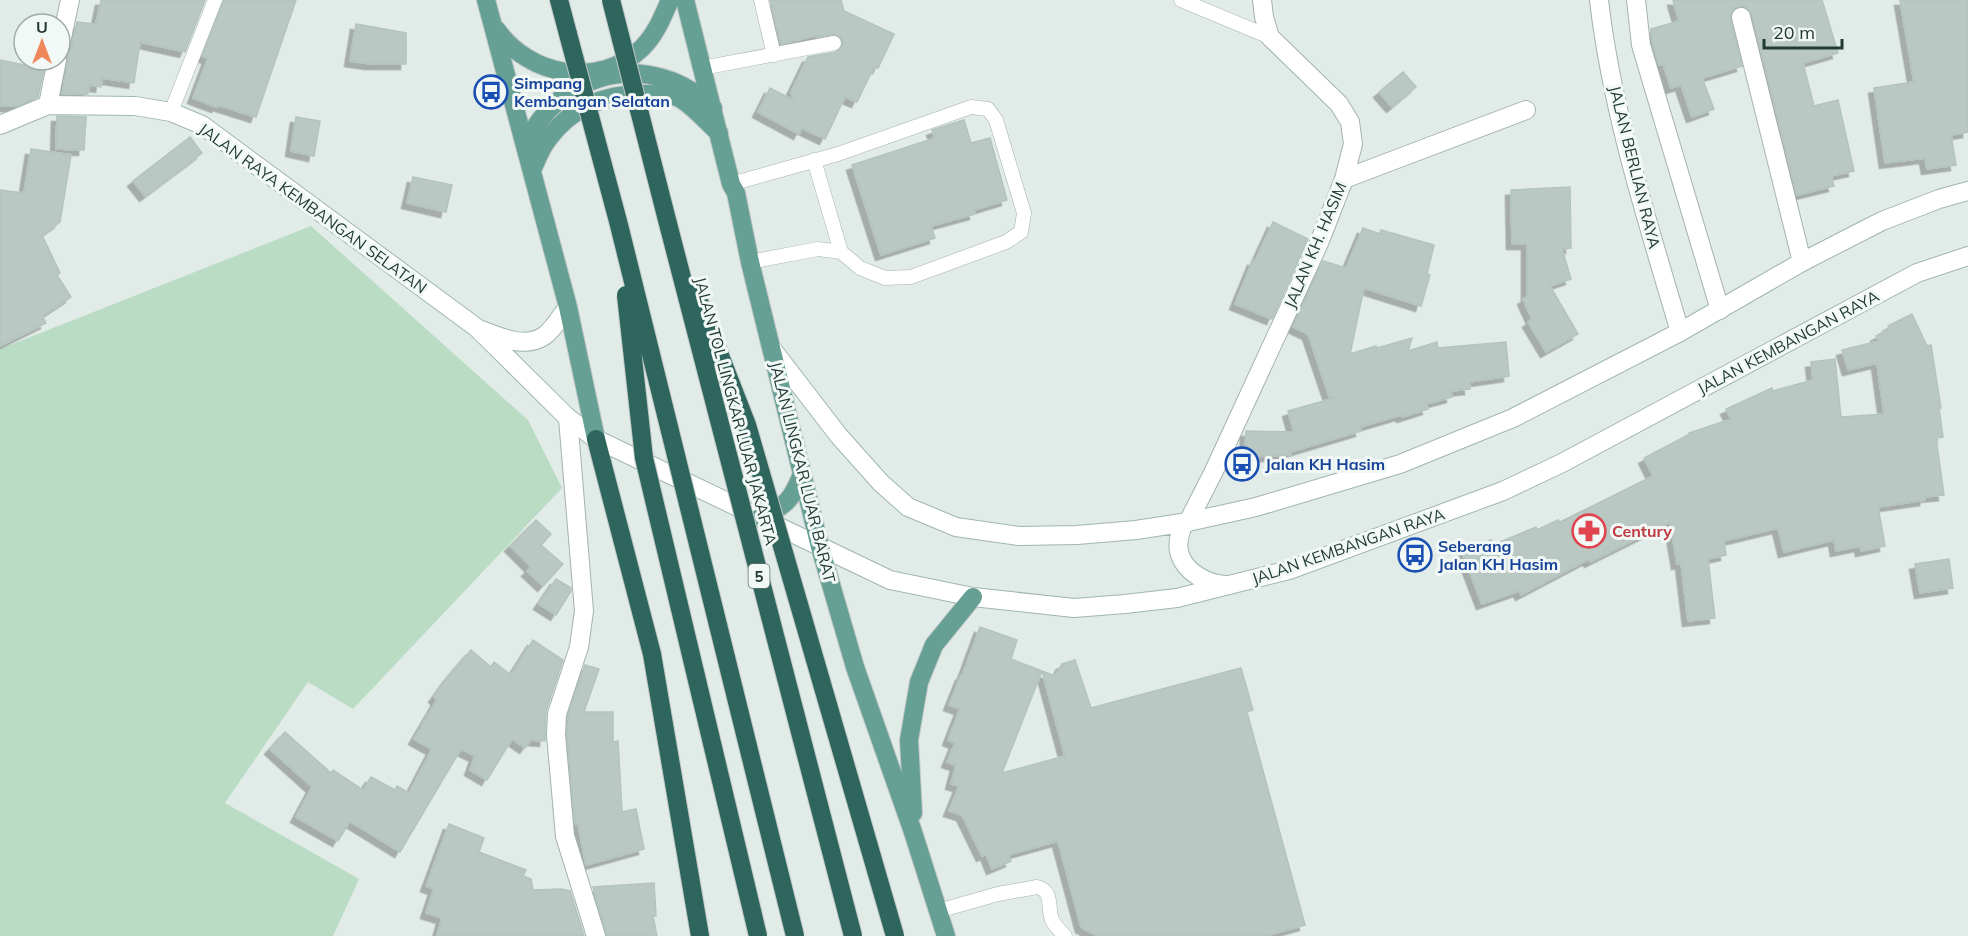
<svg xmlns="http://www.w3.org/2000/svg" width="1968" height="936" font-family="Mulish,sans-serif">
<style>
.green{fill:#badcc5}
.building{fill:#b9c8c3;stroke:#b3c4be;stroke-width:1.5;filter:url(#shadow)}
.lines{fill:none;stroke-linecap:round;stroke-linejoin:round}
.service-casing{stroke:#a4b3ae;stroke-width:15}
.minor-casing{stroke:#a4b3ae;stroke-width:20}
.secondary-casing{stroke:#a0b6b0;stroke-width:20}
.primary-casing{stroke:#c1c8c7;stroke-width:20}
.motorway-casing{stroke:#c1c8c7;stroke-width:20}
.service{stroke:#fff;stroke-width:14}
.minor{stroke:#fff;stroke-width:18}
.secondary{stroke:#fff;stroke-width:18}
.primary{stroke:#669f94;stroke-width:18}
.motorway{stroke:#2e665e;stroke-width:18}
.motorway-bridge-casing{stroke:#c1c8c7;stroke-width:20;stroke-linecap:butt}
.motorway-bridge{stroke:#2e665e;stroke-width:18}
.labels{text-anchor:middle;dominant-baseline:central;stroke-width:6;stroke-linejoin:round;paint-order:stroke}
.shield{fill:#f1f8f5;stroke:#60746f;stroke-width:1.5}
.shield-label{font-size:15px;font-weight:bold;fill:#223b36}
.transit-label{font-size:16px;font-weight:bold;fill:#164399;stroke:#f1f8f5;text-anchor:start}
.street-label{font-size:16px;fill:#223b36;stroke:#f1f8f5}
.health-label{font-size:16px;font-weight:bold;fill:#be3a42;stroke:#f1f8f5;text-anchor:start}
</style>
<defs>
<filter id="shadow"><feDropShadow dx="-5.5" dy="5.5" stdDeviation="0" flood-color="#0004"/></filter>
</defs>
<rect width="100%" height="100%" fill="#e1ebe7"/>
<path class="green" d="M311,226L528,420L562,488L353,709L308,682L225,803L359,879L333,936H0V349Z"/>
<path class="building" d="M101,0H205L185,52L140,42L134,83L102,78L101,87L89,85L88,94H62L68,62L67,55L71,49L77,22L96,24Z
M224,0H296L256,117L218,105L217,107L193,98L208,58L202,56Z
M770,0H841L844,11L894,34L878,68L874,67L857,102L845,97L825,139L802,128L799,134L758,112L770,88L793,100L791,92L808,57L836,52L842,46L843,41L840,37L833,34L817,37L818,35L781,44Z
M1673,0H1822L1838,53L1803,63L1814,106L1838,100L1854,171L1831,176L1834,186L1797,195L1752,14L1745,6H1739L1734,9L1730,14L1742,66L1702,78L1714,109L1692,117L1681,85L1671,88L1663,64L1659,65L1652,40L1651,29L1679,21Z
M1900,0H1968V132L1951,135L1956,165L1927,169L1925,158L1885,163L1874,88L1914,82Z
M356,24L406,33V64H371L350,61Z
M0,60L44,69L38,97L18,106H0Z
M1403,72L1416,87L1392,107L1379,92Z
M57,116L86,117L84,150L56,149Z
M296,117L320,121L314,156L291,151Z
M964,120L971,143L990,138L1007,200L974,210L975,214L931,226L935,238L881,255L852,165L935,138L932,130Z
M190,137L202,153L145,196L133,181Z
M31,149L71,155L60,222L42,235L60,273L57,275L71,297L42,316L46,323L0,346V190L24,193Z
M413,177L452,185L446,212L407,203Z
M1570,187L1571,248L1562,249L1571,279L1550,286L1578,334L1546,352L1528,322L1532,319L1523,299L1527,297V244H1512L1511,190Z
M1273,222L1308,239L1272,319L1235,304L1253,260L1255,261Z
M1363,228L1380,234L1381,230L1434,245L1427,274L1430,275L1421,306L1364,288L1350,354L1376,346L1377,348L1412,338L1408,351L1437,342L1438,348L1506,342L1509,376L1469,382L1470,389L1451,391L1452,397L1426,404L1428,409L1402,417L1401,415L1360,427L1361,431L1290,452L1291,455L1245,457L1246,431L1294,432L1288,411L1334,398L1329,396L1308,334L1293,327L1323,261L1346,268Z
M1912,314L1927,346L1931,345L1941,408H1939L1943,437L1936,438L1944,495L1925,497V500L1878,507L1885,546L1861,551L1860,546L1836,551L1834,540L1784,552L1778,528L1724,541L1726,555L1708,559L1715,618L1688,621L1681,563L1677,564L1670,522L1590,562L1589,559L1521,595L1519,591L1482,604L1462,552L1491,540L1493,545L1536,527L1537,530L1558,520L1560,522L1653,476L1644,458L1690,434L1689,433L1731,419L1726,409L1772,388L1773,391L1813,380L1811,362L1835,359L1841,417L1884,414L1877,363L1848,370L1842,350L1879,341L1876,336L1889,329L1888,326Z
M536,520L551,534L541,545L563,564L543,586L527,571L531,567L510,546Z
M1949,559L1953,588L1920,593L1915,564Z
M556,579L571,588V591L556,615L539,604Z
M980,627L1017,640L1011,659L1042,671L1002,773L1065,756L1042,671L1055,676L1062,664L1075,660L1091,708L1241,668L1253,710L1247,712L1305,925L1265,936H1097L1081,927L1058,841L1008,855L1011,861L992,869L986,854L982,856L962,815L949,811L959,786L951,784L956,765L947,762L955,743L948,740L960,709L949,705L961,675L962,676Z
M533,640L563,660L546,711L545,741L531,740L525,748L512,739L487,780L470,770L475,756L461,749L400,852L350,821L338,841L296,817L312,787L270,749L285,732L331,773L333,770L363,790L371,777L395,790L397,786L409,793L432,749L414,739L437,700L434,697L449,676L471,650L491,667L494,662L511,675Z
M585,665L599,669L584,712H613V742L618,741L622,812L636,809L644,849L586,865L578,824H575L567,735L568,716Z
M449,824L484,838L479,852L526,870L523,876L531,879L533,890L561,889L570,891L584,936H437L442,918L426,913L434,889L426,886Z
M654,883L656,916H653L657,936H607L593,887Z"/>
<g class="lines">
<defs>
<path id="service" d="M761,0L774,55
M1181,0L1270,37
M702,68L834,43
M171,112L215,0
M814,160L841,252
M731,184L838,154L971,107L988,109L996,120L1024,213L1021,232L1006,242L911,277L885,278L860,268L841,252L818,249L750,262
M938,911L998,894L1037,887C1054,891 1047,908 1052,920C1055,926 1061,932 1065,936"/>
<path id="minor" d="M1599,0C1612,113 1648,223 1680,332
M1636,0L1641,45L1720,310
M1741,17L1802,262
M60,47L70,0
M48,105L57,60
M1344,179L1526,110
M568,418L584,611L579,647L557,714L556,735L565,836L596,936
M1188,522L1214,471L1319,243L1344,179L1353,144L1350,122L1339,104L1270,37L1264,17L1262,0"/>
<path id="secondary" d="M0,125L48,105L135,106L171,112L202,125L477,328L568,418L596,439L890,580L973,597L1074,608L1125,604L1177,598L1289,570L1503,491L1562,463L1917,273L1968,256
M481,330C501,337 524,349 544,336C553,330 561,316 568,307
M772,349L839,436L881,483L908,507L956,527L1019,536L1077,535L1136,530L1188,522L1256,507L1400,464L1513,418L1680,332L1802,262L1882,221L1939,199L1968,191
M1184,523C1180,532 1176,544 1180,555C1186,573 1208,584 1225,585"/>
<path id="primary" d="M486,0L568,307L596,439
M685,0L731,184L736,193L750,262L820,547L855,667L913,832L946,936
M496,29C529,76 598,90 642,48C656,34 662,18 670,0
M524,131L527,141C559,77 634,53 695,93C702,97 707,103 713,108
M532,170C537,160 541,147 549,138C571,108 605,94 641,94C653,94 671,93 681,99C695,108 707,122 719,133
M759,518C786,505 791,502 802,474
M913,813L909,740L919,682L934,645L973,597"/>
<path id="motorway" d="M559,0L568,34
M596,439L652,654L700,936"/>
</defs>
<use href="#service" class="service-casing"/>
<use href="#minor" class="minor-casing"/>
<use href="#secondary" class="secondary-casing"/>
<use href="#primary" class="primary-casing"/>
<use href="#motorway" class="motorway-casing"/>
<use href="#service" class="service"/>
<use href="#minor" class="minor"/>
<use href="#secondary" class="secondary"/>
<use href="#primary" class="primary"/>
<use href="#motorway" class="motorway"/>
<defs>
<path id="motorway-bridge" d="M611,0L666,216L853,936
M568,34L619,225L795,936
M696,294L747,425L895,936
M626,295L644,458L758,936"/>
</defs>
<use href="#motorway-bridge" class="motorway-bridge-casing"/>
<use href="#motorway-bridge" class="motorway-bridge"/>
</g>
<defs>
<symbol id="bus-ring" viewBox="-11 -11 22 22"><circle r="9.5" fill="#f1f8f5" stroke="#1a4fb4" stroke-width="1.5"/><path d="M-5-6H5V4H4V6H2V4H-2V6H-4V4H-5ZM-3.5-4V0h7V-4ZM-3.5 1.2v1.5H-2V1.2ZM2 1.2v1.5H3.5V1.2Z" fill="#1a4fb4"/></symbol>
<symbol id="pharmacy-ring" viewBox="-11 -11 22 22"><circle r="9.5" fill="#f1f8f5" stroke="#e0444e" stroke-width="1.5"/><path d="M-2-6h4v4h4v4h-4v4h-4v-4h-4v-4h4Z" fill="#e0444e"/></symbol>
</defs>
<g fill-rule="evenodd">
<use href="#bus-ring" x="472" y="73" width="38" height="38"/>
<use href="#bus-ring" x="1223" y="445" width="38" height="38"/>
<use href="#pharmacy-ring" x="1570" y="512" width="38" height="38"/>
<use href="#bus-ring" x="1396" y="536" width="38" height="38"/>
</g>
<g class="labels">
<rect class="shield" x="748.5" y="564" width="21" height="24" rx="4.5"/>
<g class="shield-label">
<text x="759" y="576">5</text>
</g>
<g class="transit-label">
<text x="514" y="83">Simpang<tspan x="514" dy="18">Kembangan Selatan</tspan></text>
<text x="1265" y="464">Jalan KH Hasim</text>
<text x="1438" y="546">Seberang<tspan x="1438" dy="18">Jalan KH Hasim</tspan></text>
</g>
<g class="street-label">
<text transform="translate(1635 167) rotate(76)">JALAN BERLIAN RAYA</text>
<text transform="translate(313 208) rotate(36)">JALAN RAYA KEMBANGAN SELATAN</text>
<text transform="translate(1315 245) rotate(-67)">JALAN KH. HASIM</text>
<text transform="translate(1788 342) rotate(-28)">JALAN KEMBANGAN RAYA</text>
<text transform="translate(736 411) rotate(75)">JALAN TOL LINGKAR LUAR JAKARTA</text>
<text transform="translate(803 472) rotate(76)">JALAN LINGKAR LUAR BARAT</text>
<text transform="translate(1348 546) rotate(-19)">JALAN KEMBANGAN RAYA</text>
</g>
<g class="health-label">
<text x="1612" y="531">Century</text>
</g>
</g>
<g transform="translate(42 42)"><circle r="28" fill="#f1f8f5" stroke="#9eaca9" stroke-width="1.5"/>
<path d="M0-4.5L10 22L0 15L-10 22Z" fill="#ee885b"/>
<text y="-9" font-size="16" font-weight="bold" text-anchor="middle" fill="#223b36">U</text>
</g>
<path d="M1764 39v9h78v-9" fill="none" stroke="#223b36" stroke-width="3"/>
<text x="1773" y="39" font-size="18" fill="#223b36" stroke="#f1f8f5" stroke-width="4.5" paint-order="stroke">20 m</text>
</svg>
